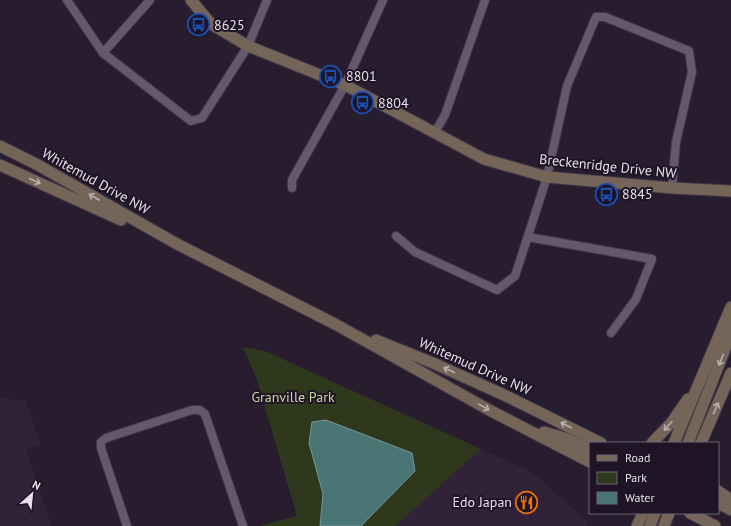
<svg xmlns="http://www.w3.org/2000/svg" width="731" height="526" font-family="'PT Sans',sans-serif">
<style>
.built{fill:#31223a}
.green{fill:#2f371d}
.water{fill:#497575;stroke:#789599}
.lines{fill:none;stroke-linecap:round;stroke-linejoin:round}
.street-casing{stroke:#403746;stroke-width:10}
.secondary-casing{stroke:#403746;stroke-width:13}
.street{stroke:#65586d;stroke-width:8}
.secondary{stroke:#756458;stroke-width:11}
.oneway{stroke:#b9aeb1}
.labels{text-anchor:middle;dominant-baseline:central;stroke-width:4;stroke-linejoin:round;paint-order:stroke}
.poi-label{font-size:14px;fill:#e7e0ec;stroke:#1f1425;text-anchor:start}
.street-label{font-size:14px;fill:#e7e0ec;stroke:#1f1425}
.park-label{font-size:14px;fill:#c6d9a0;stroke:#1f1425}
</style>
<rect width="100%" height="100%" fill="#281d2f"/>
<path class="built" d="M0,398L26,401L41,446L26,449L52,526H0Z
M481,449L532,472L588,522L587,526H396Z"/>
<path class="green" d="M243,347L265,351L481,449L396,526H361L393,494L309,443L323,494L320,526H259L297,516L257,380Z"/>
<path class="water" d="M326,420L412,453L415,471L361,526H320L323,494L309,443L312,422Z"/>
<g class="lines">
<defs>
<path id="street" d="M67,0L103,53L191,121L202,118L248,46L267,0
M103,53L150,0
M435,132L445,115L485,0
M292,188V180L345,85L383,0
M396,236L415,252L497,290L515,276L547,177L567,86L596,17H605L689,51L692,72L676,142L672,188
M528,237L652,259L636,299L611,333
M127,526L101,448V442L106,438L192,410H200L205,414L243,526"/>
<path id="secondary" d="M191,0L211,24L248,46L345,85L484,159L547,177L672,188L731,191
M0,146L36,164L177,244L335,324L491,411L590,462
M0,165L121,220
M376,340L433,363L502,394L601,443
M544,432L565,438L590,450
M652,443L672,422L688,399
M674,443L731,307
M688,443L727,344L729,321
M701,443L731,373
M718,491L731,500
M718,503L731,510
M690,513L715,526
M637,526L643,513
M650,526L655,513
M664,526L669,513"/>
</defs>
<use href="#street" class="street-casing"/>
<use href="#secondary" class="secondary-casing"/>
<use href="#street" class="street"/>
<use href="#secondary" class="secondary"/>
</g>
<defs><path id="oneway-shaft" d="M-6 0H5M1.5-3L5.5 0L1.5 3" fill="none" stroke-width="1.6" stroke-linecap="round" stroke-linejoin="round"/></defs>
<g class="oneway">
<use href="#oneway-shaft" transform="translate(35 181) rotate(25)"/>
<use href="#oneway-shaft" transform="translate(94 197) rotate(-150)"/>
<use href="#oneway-shaft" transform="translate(721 360) rotate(112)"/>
<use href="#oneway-shaft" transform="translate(449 370) rotate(-156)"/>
<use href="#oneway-shaft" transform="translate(484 407) rotate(29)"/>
<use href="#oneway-shaft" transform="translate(716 408) rotate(-66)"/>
<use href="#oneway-shaft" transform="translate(566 425) rotate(-153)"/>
<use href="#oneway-shaft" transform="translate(668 426) rotate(132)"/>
</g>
<defs>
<symbol id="bus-ring" viewBox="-11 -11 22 22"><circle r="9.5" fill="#1f1425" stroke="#1a4fb4" stroke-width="1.5"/><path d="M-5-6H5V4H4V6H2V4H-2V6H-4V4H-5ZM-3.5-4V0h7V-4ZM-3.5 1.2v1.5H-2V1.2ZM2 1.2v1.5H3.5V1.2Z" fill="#1a4fb4"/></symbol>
<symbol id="restaurant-ring" viewBox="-11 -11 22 22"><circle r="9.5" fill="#1f1425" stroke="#e8710a" stroke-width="1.5"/><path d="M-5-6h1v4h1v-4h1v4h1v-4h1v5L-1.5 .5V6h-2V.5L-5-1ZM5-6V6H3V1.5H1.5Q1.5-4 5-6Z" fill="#e8710a"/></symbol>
</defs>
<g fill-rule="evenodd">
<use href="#bus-ring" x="186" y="12" width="25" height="25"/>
<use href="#bus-ring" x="318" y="64" width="25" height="25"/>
<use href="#bus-ring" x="350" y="90" width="25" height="25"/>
<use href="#bus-ring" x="594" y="182" width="25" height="25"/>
<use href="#restaurant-ring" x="514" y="490" width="25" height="25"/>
</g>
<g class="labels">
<g class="poi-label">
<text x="214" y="25">8625</text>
<text x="346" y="76">8801</text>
<text x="378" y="103">8804</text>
<text x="622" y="194">8845</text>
<text x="512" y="502" text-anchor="end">Edo Japan</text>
</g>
<g class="street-label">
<text transform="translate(608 166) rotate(6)">Breckenridge Drive NW</text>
<text transform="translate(96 181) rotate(29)">Whitemud Drive NW</text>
<text transform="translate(475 366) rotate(24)">Whitemud Drive NW</text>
</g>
<g class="park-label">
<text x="293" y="397">Granville Park</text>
</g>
</g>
<rect x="589" y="442" width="130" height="72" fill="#1f1425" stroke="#6f6675"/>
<rect x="597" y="455" width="20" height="6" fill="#756458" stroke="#6f6675"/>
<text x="625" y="462" font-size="12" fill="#e7e0ec">Road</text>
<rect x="597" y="472" width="20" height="12" fill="#2f371d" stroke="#6f6675"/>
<text x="625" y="482" font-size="12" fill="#e7e0ec">Park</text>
<rect x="597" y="492" width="20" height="12" fill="#497575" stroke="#6f6675"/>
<text x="625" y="502" font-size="12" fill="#e7e0ec">Water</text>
<g transform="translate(32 494) rotate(27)" stroke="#1f1425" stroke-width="3" paint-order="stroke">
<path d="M0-3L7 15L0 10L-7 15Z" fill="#e7e0ec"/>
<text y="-6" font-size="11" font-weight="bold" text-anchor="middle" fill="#e7e0ec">N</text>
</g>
</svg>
